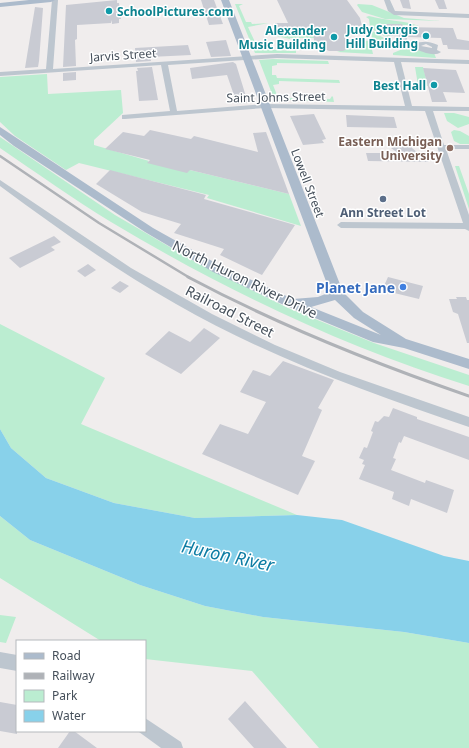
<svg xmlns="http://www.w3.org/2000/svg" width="469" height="748" font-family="'Noto Sans',sans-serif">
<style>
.green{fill:#bbedd1}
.water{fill:#88d1ea}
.building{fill:#c9cbd3}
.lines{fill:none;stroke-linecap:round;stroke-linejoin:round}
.minor{fill:#bdc6cf;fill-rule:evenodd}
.major{fill:#acbbcc;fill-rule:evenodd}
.rail-far1{stroke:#afb2b7;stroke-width:2.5}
.rail{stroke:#afb2b7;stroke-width:3}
.culture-dot{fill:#0f9aa8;stroke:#fff;stroke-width:1.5}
.education-dot{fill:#8d6e63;stroke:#fff;stroke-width:1.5}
.service-dot{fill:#5c6f8a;stroke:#fff;stroke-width:1.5}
.shop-dot{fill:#3f7fe0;stroke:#fff;stroke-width:1.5}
.labels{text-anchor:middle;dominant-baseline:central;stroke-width:3;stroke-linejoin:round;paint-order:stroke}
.far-culture-label{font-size:12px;font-weight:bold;fill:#0d838f;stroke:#fff;text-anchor:end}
.far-street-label{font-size:12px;fill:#454f5a;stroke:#fff}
.far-education-label{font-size:12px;font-weight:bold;fill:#785e54;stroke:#fff;text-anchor:end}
.far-service-label{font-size:12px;font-weight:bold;fill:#4e5e75;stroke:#fff}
.street-label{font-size:14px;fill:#454f5a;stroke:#fff}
.shop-label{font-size:14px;font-weight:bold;fill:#366cbe;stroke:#fff;text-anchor:end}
.near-water-label{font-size:18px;font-style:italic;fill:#0e7da4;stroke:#fff}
</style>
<rect width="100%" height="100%" fill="#f0eded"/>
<path class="green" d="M235,4H243L239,6L246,22H251L252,24L269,23L248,27L255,42L275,50L292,51L296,50V53H255Z
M358,4L372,5L404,18L441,21L385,19L362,12L357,5Z
M369,16C386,21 403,20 419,26L383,24L386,35H393L386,37L370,28L369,19L366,17Z
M273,29H275L276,33L319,35L324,38H290V39L272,35Z
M371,30L387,40L390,50L372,39Z
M345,40L370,41L373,54L337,52L349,48L348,43Z
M410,46L434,53L436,58L393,55V53Z
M273,59L328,61L329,64L277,63V65L272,66V75H276L277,78L339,80L340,83L279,81V84L273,85L277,95L284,96V98L330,99L332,96L333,97L334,102L274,99L259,60Z
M415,67H423L428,86L418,85Z
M47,74L48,94L121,90L123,113L94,140V145L149,161L148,162L190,170L289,194L301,226L207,198L209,195L79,163L66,170L15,136L0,122V77Z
M444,113H454L469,117V124L458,128L447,121Z
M454,130L460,131L469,136V144H460L454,141L451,132Z
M0,137L115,215L192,260L288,308L374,343L469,375V386C343,347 223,289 111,222C73,199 37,173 0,148Z
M455,166H459L469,194V209Z
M0,324L105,378L81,424L297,515L195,518L114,503L46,478L11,448L0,429Z
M0,516L30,540L140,585L205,606L263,617L404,632L469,643V748H319L252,671L145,659V641H101L0,578Z
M0,615L16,617L6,643L0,642Z"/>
<path class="water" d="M0,429L11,448L46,478L114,503L195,518L297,515L342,520L444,556L469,561V643L404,632L263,617L205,606L140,585L30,540L0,516Z"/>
<path class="building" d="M117,0V3H119L121,19H119V23L112,24V20L111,23L77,25V39L75,40L76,66L63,67L66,5Z
M201,0H214L223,24L209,25Z
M277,0H347L360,18L364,35H347L349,48L343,51H329L322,48H315L313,32L303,35L275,33V23H288Z
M400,0H409L411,9L403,8Z
M435,0H444L447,9H439Z
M35,7L43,8L39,61L38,67L25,68Z
M383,24H402L403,27L453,28L457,39L469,41V50L448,49L447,45H443L441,38L408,37L406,34L401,35V37L386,35Z
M226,40L231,56L211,57L206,42Z
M188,45L191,55L150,57L151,61L136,62L135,48Z
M233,62L236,64L248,103L237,104L227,75L192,79L190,68Z
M152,67L158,100L139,101L136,71H138L137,68Z
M423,68L456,70L465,93L443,92L447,102H432Z
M76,72V80L63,81V73Z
M314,114L326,139L322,140L324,143L303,145L290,116Z
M346,115L394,117L397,128L347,127Z
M150,130L191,139L194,136L258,152L253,133L266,132L289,194L190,170L187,173L147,163L150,160L105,149L123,132L144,136Z
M405,143H411L412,148L429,162L368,161L366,153H398L391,148Z
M110,170L206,195L204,199L295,225L262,275L220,255L224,249L174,233L181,224L142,212L96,184Z
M54,236L61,242L51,247L55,250L20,268L9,258Z
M88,264L96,270L85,277L77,271Z
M388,277L423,286L419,299L386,291L383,288Z
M120,281L129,286L120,293L111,288Z
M456,297H466L467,300H469V343H467L458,314L453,312L449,299H457Z
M204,328L220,338L181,374L145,354L169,331L190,342Z
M283,361L334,380L318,408L322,410L302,456L315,461L298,495L202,454L220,424L248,434L266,402L240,392L253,370L270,376Z
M393,408L417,417V419L469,437V460L404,436L401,443L399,442L393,458L396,459L391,470L425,483L426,480L454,490L447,513L411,499L409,506L392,499L394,492L359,479L365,465L362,464L364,460L359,458L364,447L367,448L373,432L371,431L375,421L378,422L384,416L389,417Z
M245,701L287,748H254L228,719Z
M0,702L17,705V734L0,731Z
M70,731H74L97,748H58Z"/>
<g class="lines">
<path class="minor" d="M52,0H58L53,69L277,54L469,60V64L401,62L412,106L469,107V111H433L444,145H469V149H446L469,215V231L465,229L341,228L337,225L341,222L463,223L425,111L265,108L125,119H122V115L170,111L161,65L0,76V72L46,69ZM277,58L394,62L405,106L265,104L177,111L168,65Z
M384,0H390L395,11L469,14V18L394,15L388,11Z
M402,36H406L408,42C421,45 422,38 438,45L437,50L441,52C432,59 413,47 403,44ZM426,44L432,47V48L421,46Z
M0,180L131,268L212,314L275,345L340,372L469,417V427C369,393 268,357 176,304C114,269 57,228 0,186Z
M0,652L17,655V671L0,668Z
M145,718L181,742L183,748H161L139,732L145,731Z"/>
<path class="major" d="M29,0H55L51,2L0,7V3Z
M221,0H229L343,292L363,312L406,339L469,359V369L404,348L373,342L286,306L213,272L145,232L14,146L0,135V127L153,228L221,266L293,299L318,297L330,292ZM335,300L354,318L381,335L311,307Z"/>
<path class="rail-far1" d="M0,156L99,223L190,278"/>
<path class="rail" d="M188,277C278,325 373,363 469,396"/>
</g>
<g class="culture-dot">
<circle cx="109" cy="11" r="4"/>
<circle cx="426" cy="36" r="4"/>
<circle cx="334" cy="37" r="4"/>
<circle cx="434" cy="85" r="4"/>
</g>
<circle class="education-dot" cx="450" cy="148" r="4"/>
<circle class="service-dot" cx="383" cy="199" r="4"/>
<circle class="shop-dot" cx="403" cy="287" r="4"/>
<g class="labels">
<g class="far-culture-label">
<text x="117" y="11" text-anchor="start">SchoolPictures.com</text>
<text x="418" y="29">Judy Sturgis<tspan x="418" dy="14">Hill Building</tspan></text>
<text x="326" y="30">Alexander<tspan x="326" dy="14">Music Building</tspan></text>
<text x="426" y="85">Best Hall</text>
</g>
<g class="far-street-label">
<text transform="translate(123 55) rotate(-4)">Jarvis Street</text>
<text transform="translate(276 97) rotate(-1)">Saint Johns Street</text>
<text transform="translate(308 183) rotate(69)">Lowell Street</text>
</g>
<g class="far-education-label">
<text x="442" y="141">Eastern Michigan<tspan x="442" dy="14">University</tspan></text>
</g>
<g class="far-service-label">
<text x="383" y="212">Ann Street Lot</text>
</g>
<g class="street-label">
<text transform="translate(245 279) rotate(26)">North Huron River Drive</text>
<text transform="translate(230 311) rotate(27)">Railroad Street</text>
</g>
<g class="shop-label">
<text x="395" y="287">Planet Jane</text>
</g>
<g class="near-water-label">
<text transform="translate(228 555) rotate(12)">Huron River</text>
</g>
</g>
<rect x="16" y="640" width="130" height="92" fill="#ffffff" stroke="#b5b9bd"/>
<rect x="24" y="653" width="20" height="6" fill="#acbbcc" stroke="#b5b9bd"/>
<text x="52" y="660" font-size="12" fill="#454f5a">Road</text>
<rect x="24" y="673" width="20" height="6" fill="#afb2b7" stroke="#b5b9bd"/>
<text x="52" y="680" font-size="12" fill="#454f5a">Railway</text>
<rect x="24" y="690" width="20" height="12" fill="#bbedd1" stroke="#b5b9bd"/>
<text x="52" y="700" font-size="12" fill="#454f5a">Park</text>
<rect x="24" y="710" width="20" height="12" fill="#88d1ea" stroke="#b5b9bd"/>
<text x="52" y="720" font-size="12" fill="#454f5a">Water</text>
</svg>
